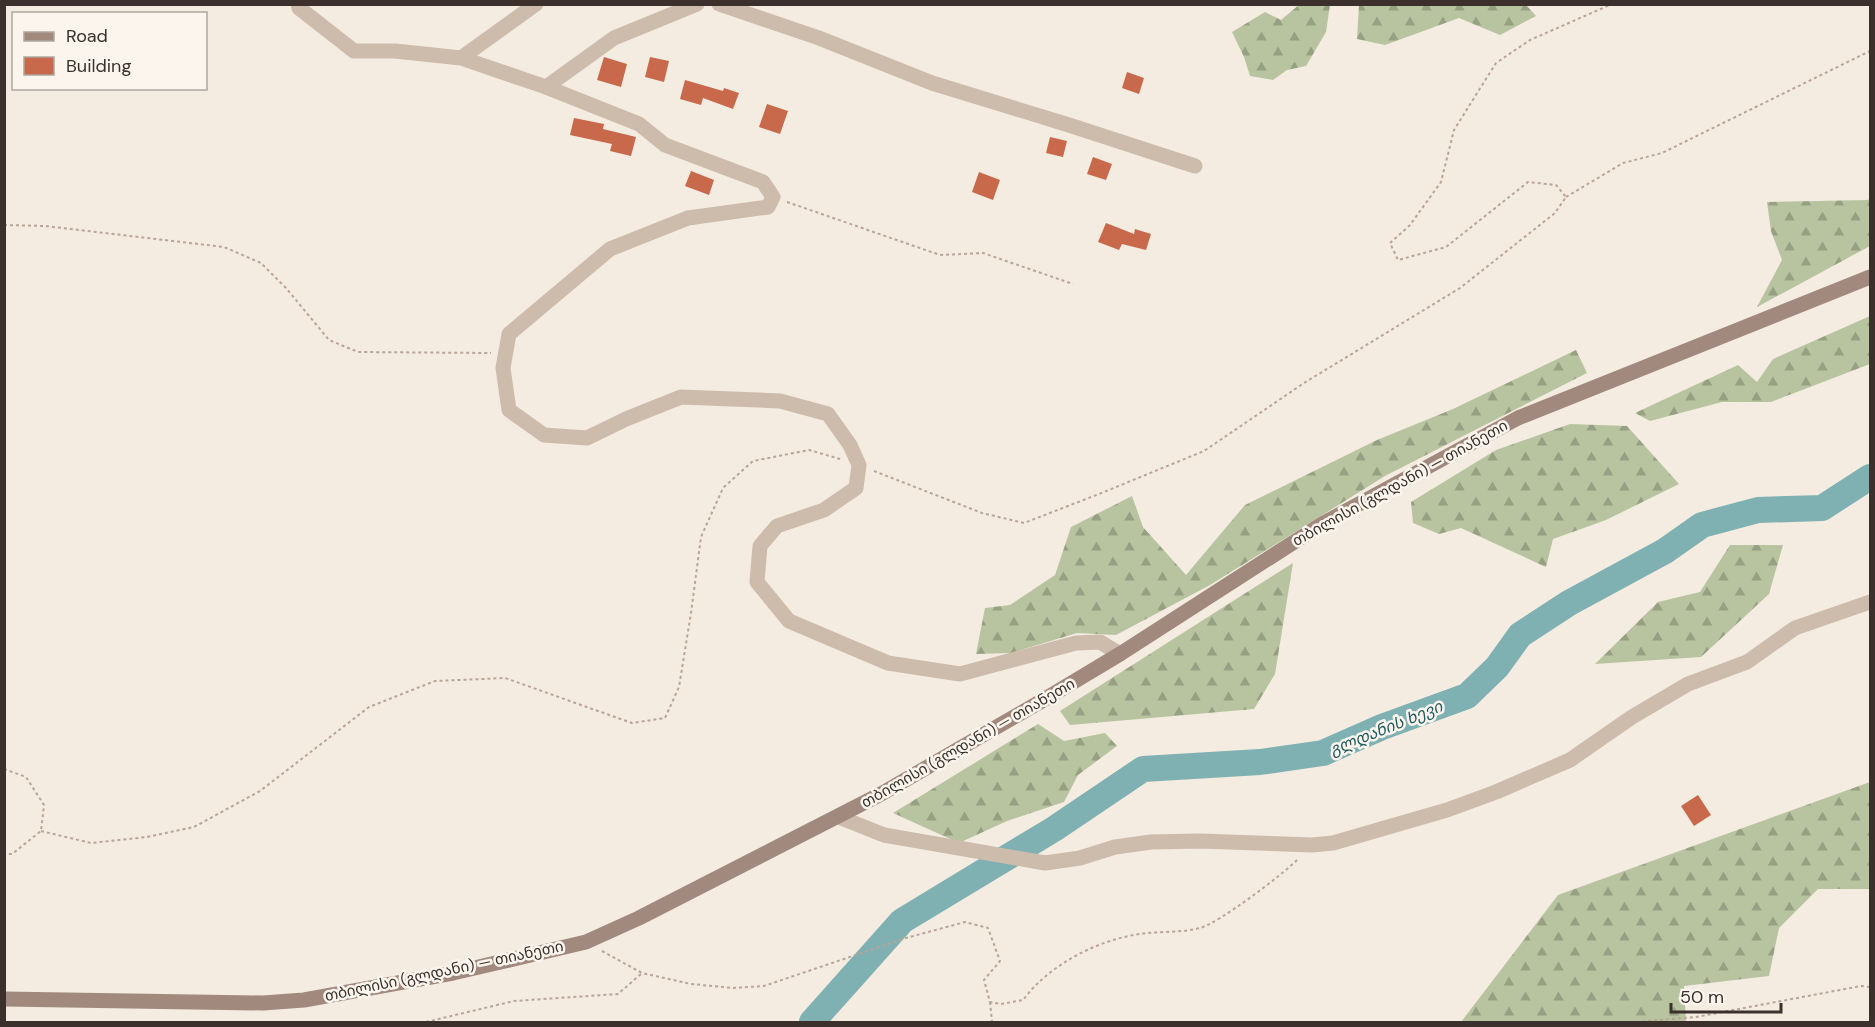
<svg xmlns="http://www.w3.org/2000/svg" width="1875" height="1027" font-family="'DM Sans','Noto Sans Georgian',sans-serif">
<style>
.forest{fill:url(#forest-firs)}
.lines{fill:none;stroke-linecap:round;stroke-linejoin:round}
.river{stroke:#7fb0b2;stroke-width:26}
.building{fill:#c8694b}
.path{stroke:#b9a596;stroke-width:2;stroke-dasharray:3 3;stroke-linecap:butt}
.street{stroke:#cdbbac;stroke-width:15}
.secondary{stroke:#a18a7d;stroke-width:15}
.labels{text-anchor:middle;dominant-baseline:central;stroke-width:5;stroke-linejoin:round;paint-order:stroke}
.street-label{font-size:15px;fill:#3b302b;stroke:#fbf5ee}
.water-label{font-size:16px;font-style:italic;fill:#1f5a5e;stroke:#fbf5ee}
</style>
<defs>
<pattern id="forest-firs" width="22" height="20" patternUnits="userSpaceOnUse" patternTransform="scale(1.5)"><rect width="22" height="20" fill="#b8c4a0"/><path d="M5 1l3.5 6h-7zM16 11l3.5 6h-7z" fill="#97a083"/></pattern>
</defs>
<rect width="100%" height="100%" fill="#f4ebe1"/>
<path class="forest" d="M1300,4L1330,5L1326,32L1306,66L1287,70L1273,80L1250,76L1244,57L1232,32L1265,12L1281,20Z
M1359,5H1526L1536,16L1500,35L1459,18L1385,45L1357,39Z
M1870,198V246L1757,307L1782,260L1771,231L1767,202L1868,200Z
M1870,316V364L1771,402H1722L1650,421L1635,413L1738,365L1757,382L1773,359Z
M1576,350L1587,373L1385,476L1210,585L1116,635L1077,633L1011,653L976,654L985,608L1010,605L1055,575L1071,527L1132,496L1143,527L1186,575L1245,505L1377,440L1453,409Z
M1570,424L1627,426L1679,484L1606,520L1553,539L1546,567L1461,528L1439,534L1413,523L1411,502L1496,450Z
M1730,545H1783L1769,594L1701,657L1595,664L1658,602L1700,592Z
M1293,563L1275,674L1254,709L1070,725L1060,711Z
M1038,724L1064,741L1105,733L1117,746L1078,775L1064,802L1007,821L959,843L893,813Z
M1870,782V889H1818L1779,928L1769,976L1684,986L1686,1022H1461L1558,895Z"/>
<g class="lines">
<path class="river" d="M812,1022L902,921L1054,829L1143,769L1260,762L1323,753L1382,727L1467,696L1497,667L1520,635L1569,603L1665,551L1702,525L1758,510L1822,508L1870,477"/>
</g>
<path class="building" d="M604,57L627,64L621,87L597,80Z
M650,57L669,61L664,82L645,77Z
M1127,72L1144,78L1139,94L1122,88Z
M685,80L723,91L724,88L739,93L733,109L703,98L701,105L680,99Z
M767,104L788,111L780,134L759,127Z
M574,118L604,124L603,129L636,137L631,156L610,151L612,144L570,135Z
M1050,137L1067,141L1063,157L1046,153Z
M1093,157L1112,164L1106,180L1087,174Z
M691,171L714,180L709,195L685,186Z
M979,172L1000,180L993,200L972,192Z
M1106,223L1134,234L1135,229L1151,234L1146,250L1122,244L1119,250L1098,242Z
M1698,795L1711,815L1694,826L1681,806Z"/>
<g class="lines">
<path class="path" d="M1566,197L1623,163L1662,153L1870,51
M787,202L940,255L983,253L1073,284
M4,225L45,226L224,247L261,263L286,288L329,340L358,352L491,353
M874,471L982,513L1024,523L1099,494L1204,451L1304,383L1460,288L1555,213L1566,197L1556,185L1528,182L1446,247L1398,260L1390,243L1410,225L1441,182L1454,130L1496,63L1530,40L1612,4
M4,769L26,777L44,805L41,831L12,854H4
M41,831L91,843L147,837L194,827L260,791L369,707L435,681L505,678L632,723L665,718L679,687L691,613L701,537L723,488L753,461L809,450L840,459
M602,951L642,973L691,984L733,988L764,986L906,938L965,922L988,928L1000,961L984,980L990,1002L1001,1004L1023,1000C1049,965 1097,940 1140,934C1160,931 1181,933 1200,928C1219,923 1282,875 1297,860
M990,1002L992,1022
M361,1022H364
M426,1022L514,1001L618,994L641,974
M1636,1022L1696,1017L1861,986L1870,987"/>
<path class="street" d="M298,4L299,8L354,51H395L461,58L536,4
M719,4L819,38L932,83L1069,125L1195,166
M461,58L546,87L639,124L665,145L763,182L773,197L768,207L688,218L610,249L509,334L503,368L509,410L544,435L587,438L626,419L681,397L780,401L828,414L850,445L859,465L856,488L824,510L777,526L760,546L757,582L789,621L888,663L960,674L1076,643L1100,642L1120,654
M546,87L614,38L697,4
M839,817L884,835L1045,863L1080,858L1115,847L1151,842L1200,841L1312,845L1333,843L1447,810L1496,792L1570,760L1632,717L1688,684L1747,662L1795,628L1870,602"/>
<path class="secondary" d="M4,999L263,1003L304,1000L453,973L586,942L639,918L881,794L1045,699L1120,654L1322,524L1518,418L1870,277"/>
</g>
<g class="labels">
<g class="street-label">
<text transform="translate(1400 483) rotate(-29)">თბილისი (გლდანი) — თიანეთი</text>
<text transform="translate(968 743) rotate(-30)">თბილისი (გლდანი) — თიანეთი</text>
<text transform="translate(444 971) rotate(-12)">თბილისი (გლდანი) — თიანეთი</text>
</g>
<g class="water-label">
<text transform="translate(1386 728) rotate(-22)">გლდანის ხევი</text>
</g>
</g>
<rect width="1875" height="1027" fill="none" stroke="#3b302b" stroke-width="12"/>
<rect x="12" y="12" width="195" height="78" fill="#fbf5ee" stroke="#aea6a0" stroke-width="1.5"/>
<rect x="24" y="32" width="30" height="9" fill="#a18a7d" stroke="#aea6a0" stroke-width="1.5"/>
<text x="66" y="42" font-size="18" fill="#3b302b">Road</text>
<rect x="24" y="57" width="30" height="18" fill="#c8694b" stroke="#aea6a0" stroke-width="1.5"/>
<text x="66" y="72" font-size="18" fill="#3b302b">Building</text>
<path d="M1671 1003v9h110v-9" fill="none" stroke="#3b302b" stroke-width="3"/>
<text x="1680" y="1003" font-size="18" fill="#3b302b" stroke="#fbf5ee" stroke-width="4.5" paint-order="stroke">50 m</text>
</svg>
